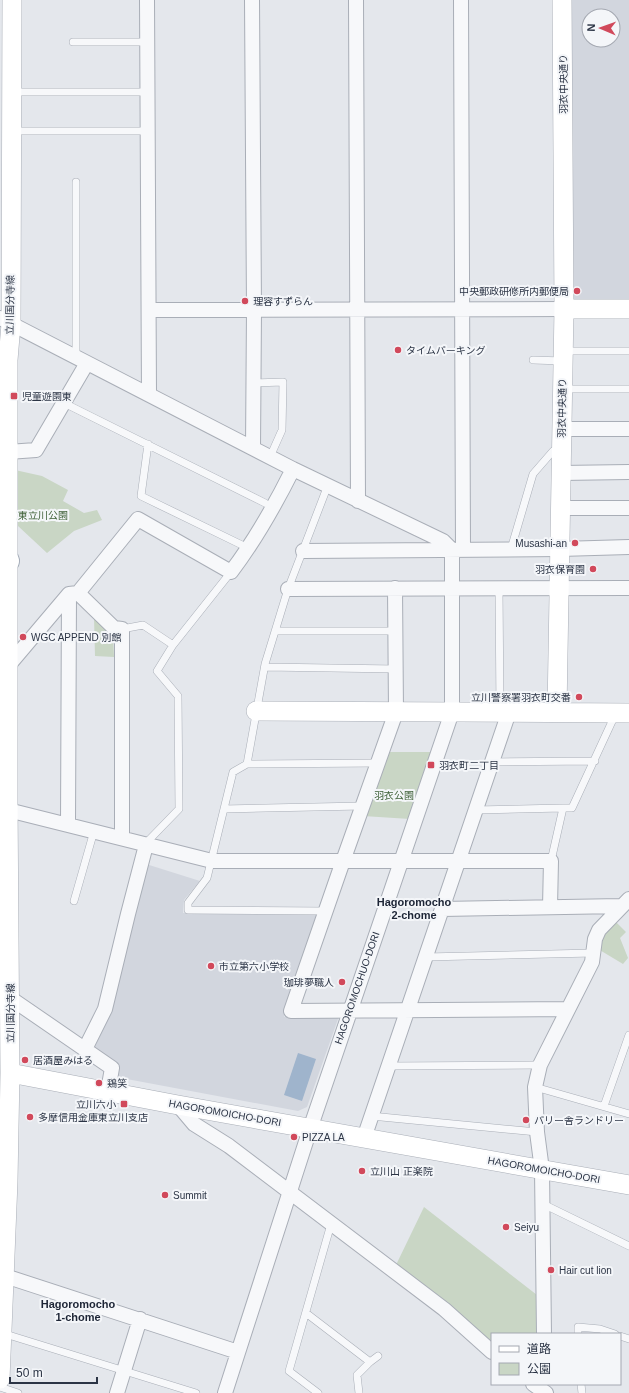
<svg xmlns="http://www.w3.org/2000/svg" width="629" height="1393" font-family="Helvetica,'Noto Sans JP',sans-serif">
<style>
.built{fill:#d2d6de;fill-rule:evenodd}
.green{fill:#c9d6c5}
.water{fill:#9fb4cc}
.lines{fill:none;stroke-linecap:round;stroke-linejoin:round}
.lane-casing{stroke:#a9aeb7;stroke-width:8}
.street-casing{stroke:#a9aeb7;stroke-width:16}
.secondary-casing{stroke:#a9aeb7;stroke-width:20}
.primary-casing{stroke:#a3abb8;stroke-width:24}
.lane{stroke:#f7f8fa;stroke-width:7}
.street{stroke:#f7f8fa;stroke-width:14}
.secondary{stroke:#fff;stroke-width:19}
.primary{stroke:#fff;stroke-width:22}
.poi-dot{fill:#d1495b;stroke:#f4f6f9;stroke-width:1.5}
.labels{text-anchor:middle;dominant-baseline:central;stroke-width:4;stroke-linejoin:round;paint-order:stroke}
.street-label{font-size:10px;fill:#2b3445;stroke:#f4f6f9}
.poi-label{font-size:10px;fill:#2b3445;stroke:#f4f6f9;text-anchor:start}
.park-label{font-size:10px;fill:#3f6138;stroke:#f4f6f9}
.neighbourhood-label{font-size:11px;font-weight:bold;fill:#1d2536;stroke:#f4f6f9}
</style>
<rect width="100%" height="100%" fill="#e4e7ec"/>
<path class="built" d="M567,0H629V305L568,304ZM589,16H613V40H589Z
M146,864L200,881L184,900L183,913L316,914L319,918L284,1017L338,1018V1019L307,1107L298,1111L116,1077L93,1050L92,1042Z"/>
<path class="green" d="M15,470L42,476L68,490L63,501L84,513L97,510L102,520L74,531L47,553L18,526Z
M94,617L113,633L114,657L95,656Z
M387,752H432L410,819L363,816Z
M613,919L626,932L620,938L628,958L623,964L598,949V935Z
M424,1207L537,1295L538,1334H492V1344L396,1265Z"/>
<path class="water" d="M298,1053L316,1059L302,1101L284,1095Z"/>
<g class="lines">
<defs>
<path id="lane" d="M73,42H148
M12,92H148
M12,131H148
M76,182V357
M563,351H629
M533,360L563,361
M253,383L283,382L282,430L270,457
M563,389H629
M64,403L265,503
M148,444L141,496L242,545
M511,549L533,474L553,451H560
M499,588L500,712
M122,629L143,625L173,645L157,671L178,696L179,809L148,841L146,845
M275,631H395
M173,645L231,572
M265,667L396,669
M492,762L595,761
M247,764L378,763
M224,809L362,806
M476,810L563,808
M551,861L563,808H572L615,715
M74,901L94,831
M326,911L188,910V903L207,878L233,772L247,764L265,664L288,589L328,485
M426,957L593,953
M389,1066L540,1065
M535,1087L629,1114
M604,1106L629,1035
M371,1116L537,1132
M543,1204L629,1246
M306,1313L370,1362
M2,1333L196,1393
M578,1334V1327L600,1329L615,1334
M620,1336L629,1339
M581,1384L582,1393
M0,1387L18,1393
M318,1393L289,1371L331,1224
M359,1393L357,1375L370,1362L378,1356"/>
<path id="street" d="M147,0L149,394
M252,0L254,310L253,448
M356,0L358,501
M461,0L463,549
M149,310L564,309
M0,318L293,469L443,541L452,550V712L310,1129L225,1393
M562,429H629
M8,452L36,450L87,363
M561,473L629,472
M561,508H629
M303,551L560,549L629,547
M395,588L396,712L343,861L291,1011L568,1009
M288,589L629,588
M78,593L114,628L122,629V838
M8,666L69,594L78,593L138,519L231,572C256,539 275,505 293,469
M8,810L212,861H551L550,907
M68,825L69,594
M442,909L621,906
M3,993L112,1068L108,1091
M85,1049L105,1009L128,914L146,845
M178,1105L194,1124L229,1146L444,1309L492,1352
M364,1138L509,712
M5,1276L238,1352
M544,1334L542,1170L537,1132L535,1087L540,1065L592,962L595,939L599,930L629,899
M533,1384L546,1393
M117,1393L140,1319"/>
<path id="secondary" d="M564,309H629
M256,711L629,713
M557,711L564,309L562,0
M10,1073L178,1105L629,1185
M0,1379L8,1181L10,1073L8,802V360L11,324L12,0"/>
<path id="primary" d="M0,561H8"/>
</defs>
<use href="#lane" class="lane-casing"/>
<use href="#street" class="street-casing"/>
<use href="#secondary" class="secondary-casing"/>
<use href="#primary" class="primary-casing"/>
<use href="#lane" class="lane"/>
<use href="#street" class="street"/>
<use href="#secondary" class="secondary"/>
<use href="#primary" class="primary"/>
</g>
<g class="poi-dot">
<circle cx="577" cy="291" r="4"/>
<circle cx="245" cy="301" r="4"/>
<circle cx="398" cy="350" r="4"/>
<rect x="10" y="392" width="8" height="8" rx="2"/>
<circle cx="575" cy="543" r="4"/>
<circle cx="593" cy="569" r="4"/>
<circle cx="23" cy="637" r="4"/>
<circle cx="579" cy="697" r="4"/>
<rect x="427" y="761" width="8" height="8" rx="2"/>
<circle cx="211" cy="966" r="4"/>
<circle cx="342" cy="982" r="4"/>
<circle cx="25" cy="1060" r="4"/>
<circle cx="99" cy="1083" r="4"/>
<rect x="120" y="1100" width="8" height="8" rx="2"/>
<circle cx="30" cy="1117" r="4"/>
<circle cx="526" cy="1120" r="4"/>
<circle cx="294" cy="1137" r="4"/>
<circle cx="362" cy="1171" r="4"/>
<circle cx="165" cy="1195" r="4"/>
<circle cx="506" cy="1227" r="4"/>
<circle cx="551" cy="1270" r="4"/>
</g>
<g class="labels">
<g class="street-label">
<text transform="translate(563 84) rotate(-90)">羽衣中央通り</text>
<text transform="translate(10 305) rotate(-89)">立川国分寺線</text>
<text transform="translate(562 408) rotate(-89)">羽衣中央通り</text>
<text transform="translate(357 988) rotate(-71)">HAGOROMOCHUO-DORI</text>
<text transform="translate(10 1013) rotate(-90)">立川国分寺線</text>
<text transform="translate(225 1113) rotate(10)">HAGOROMOICHO-DORI</text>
<text transform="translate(544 1170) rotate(10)">HAGOROMOICHO-DORI</text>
</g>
<g class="poi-label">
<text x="569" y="291" text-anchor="end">中央郵政研修所内郵便局</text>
<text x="253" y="301">理容すずらん</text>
<text x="406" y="350">タイムパーキング</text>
<text x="22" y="396">児童遊園東</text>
<text x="567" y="543" text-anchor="end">Musashi-an</text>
<text x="585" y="569" text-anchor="end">羽衣保育園</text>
<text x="31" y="637">WGC APPEND 別館</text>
<text x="571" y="697" text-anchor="end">立川警察署羽衣町交番</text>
<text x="439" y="765">羽衣町二丁目</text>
<text x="219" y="966">市立第六小学校</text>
<text x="334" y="982" text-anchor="end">珈琲夢職人</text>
<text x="33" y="1060">居酒屋みはる</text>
<text x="107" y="1083">鶏笑</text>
<text x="116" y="1104" text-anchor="end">立川六小</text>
<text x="38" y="1117">多摩信用金庫東立川支店</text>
<text x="534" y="1120">パリー舎ランドリー</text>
<text x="302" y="1137">PIZZA LA</text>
<text x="370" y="1171">立川山 正楽院</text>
<text x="173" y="1195">Summit</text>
<text x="514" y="1227">Seiyu</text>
<text x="559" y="1270">Hair cut lion</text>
</g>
<g class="park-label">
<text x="43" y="515">東立川公園</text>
<text x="394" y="795">羽衣公園</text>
</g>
<g class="neighbourhood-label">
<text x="414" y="902">Hagoromocho<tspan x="414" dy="13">2-chome</tspan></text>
<text x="78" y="1304">Hagoromocho<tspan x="78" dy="13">1-chome</tspan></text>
</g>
</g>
<rect x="491" y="1333" width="130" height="52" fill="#f4f6f9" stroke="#a4a8b1"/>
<rect x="499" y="1346" width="20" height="6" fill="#ffffff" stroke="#a4a8b1"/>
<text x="527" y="1353" font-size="12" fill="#2b3445">道路</text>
<rect x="499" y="1363" width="20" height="12" fill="#c9d6c5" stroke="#a4a8b1"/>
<text x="527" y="1373" font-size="12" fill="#2b3445">公園</text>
<g transform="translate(601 28) rotate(272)"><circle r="19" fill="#f4f6f9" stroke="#a4a8b1"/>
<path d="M0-3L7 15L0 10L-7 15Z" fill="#d1495b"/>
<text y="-6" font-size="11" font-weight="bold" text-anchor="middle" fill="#2b3445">N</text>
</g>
<path d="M10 1377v6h87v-6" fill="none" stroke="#2b3445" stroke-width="2"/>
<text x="16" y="1377" font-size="12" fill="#2b3445" stroke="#f4f6f9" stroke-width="3" paint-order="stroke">50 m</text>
</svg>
